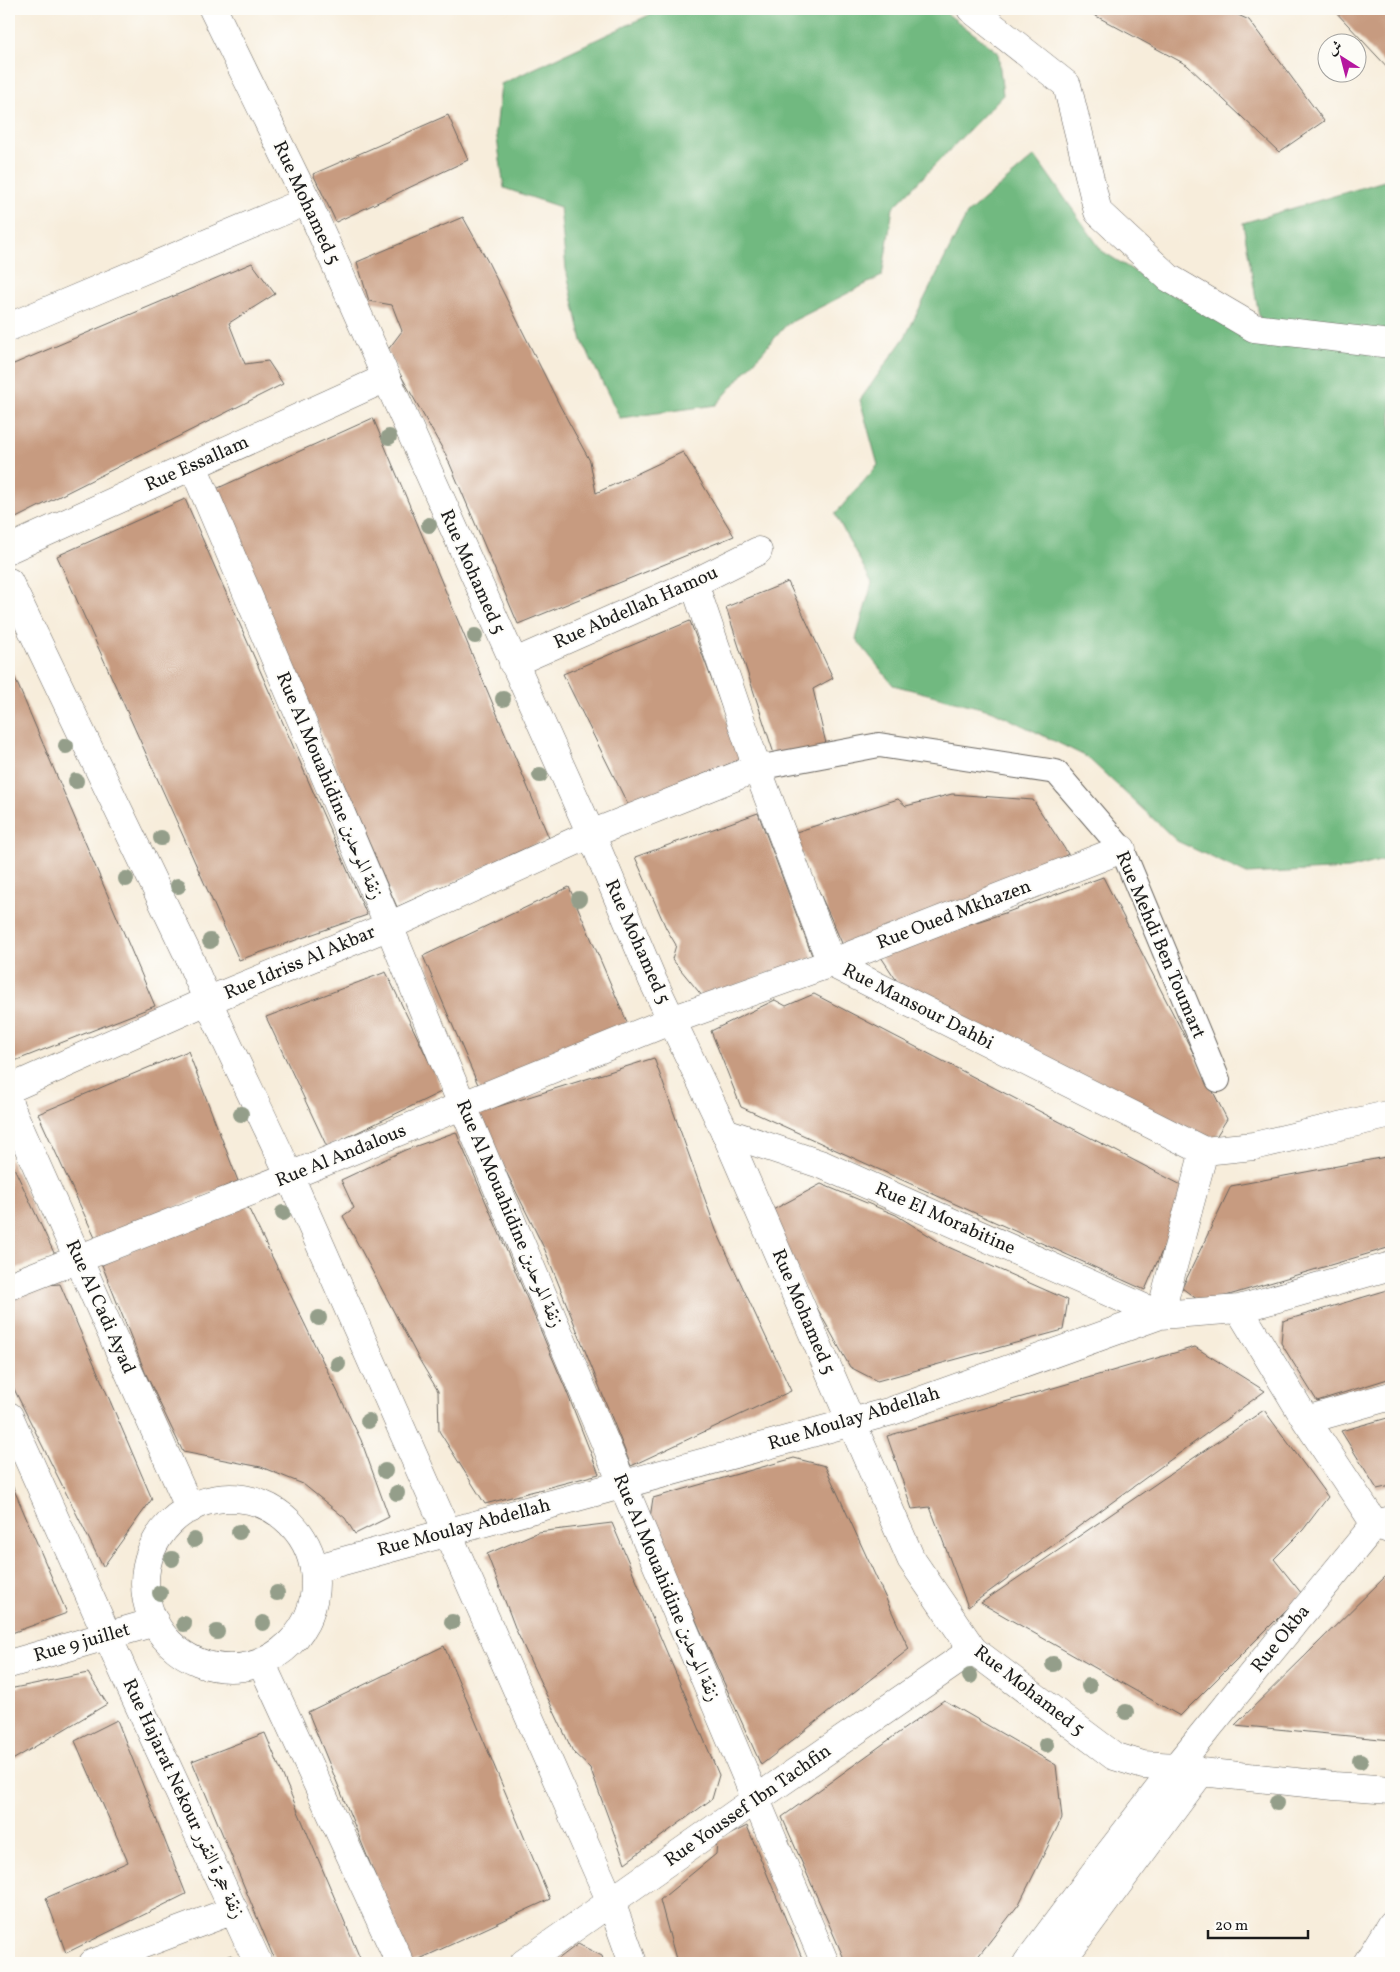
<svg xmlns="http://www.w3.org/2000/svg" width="1400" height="1972" font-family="Vollkorn,Amiri,serif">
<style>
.forest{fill:#71b980;stroke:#466a4e}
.building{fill:#c79b80}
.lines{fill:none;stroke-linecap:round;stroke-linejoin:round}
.pedestrian-casing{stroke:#69655f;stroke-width:26}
.minor-casing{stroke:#69655f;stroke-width:29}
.tertiary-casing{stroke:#69655f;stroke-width:29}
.pedestrian{stroke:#fff;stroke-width:24}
.minor{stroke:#fff;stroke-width:28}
.tertiary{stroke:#fff;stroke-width:28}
.tree{fill:#949e8a}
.labels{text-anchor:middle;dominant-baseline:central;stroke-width:4;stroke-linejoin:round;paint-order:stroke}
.street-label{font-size:19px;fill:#1c1c1c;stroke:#fdfcf7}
</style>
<rect width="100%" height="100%" fill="#fdfcf7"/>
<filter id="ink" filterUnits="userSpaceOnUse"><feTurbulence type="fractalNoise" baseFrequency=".02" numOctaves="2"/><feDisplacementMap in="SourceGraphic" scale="10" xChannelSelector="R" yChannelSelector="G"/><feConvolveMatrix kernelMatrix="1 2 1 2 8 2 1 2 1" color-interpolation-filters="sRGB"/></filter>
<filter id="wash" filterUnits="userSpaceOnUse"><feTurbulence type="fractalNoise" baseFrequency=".0096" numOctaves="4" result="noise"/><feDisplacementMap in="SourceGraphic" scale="20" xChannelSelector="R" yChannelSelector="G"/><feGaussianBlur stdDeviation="1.12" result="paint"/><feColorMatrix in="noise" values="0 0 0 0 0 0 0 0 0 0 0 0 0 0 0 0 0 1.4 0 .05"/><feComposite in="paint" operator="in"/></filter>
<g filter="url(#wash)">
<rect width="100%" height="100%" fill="#f7eddb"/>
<path class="forest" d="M662,9H941L998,52L1003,95L893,208L882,276L787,324L716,405L620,418L582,341L566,269L560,207L504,188L496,131L501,84Z
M1035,156L1102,251L1169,293L1263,339L1243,223L1391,179V858L1349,869L1247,874L1177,841L1087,757L993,711L893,685L856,639L872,583L835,514L878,465L860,400L905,337L967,214Z"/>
<g id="blocks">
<path class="building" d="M1083,9H1225L1249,20L1324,121L1279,152L1187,65Z
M1333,9H1391V71Z
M448,115L468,160L336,222L313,174Z
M463,217L488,262L560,406L590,461L596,493L683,452L734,536L518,624L446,455L387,351L402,331L392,305L369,301L357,262Z
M252,263L275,294L229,323L245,364L268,361L283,384L16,518L9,508V366Z
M373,418L549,838L397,907L216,489Z
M185,499L367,915L239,960L57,556Z
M788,582L833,678L813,689L828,752L776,760L726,607Z
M690,621L741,759L628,805L563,674Z
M9,664L155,1006L12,1062L9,1054Z
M952,794L1033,800L1068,854L998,896L845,950L793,833L898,799L906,806Z
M758,813L813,958L703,997L672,959L676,945L666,928L635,857Z
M1103,877L1227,1119L1209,1148L905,993L881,957L944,932L1005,913Z
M569,887L630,1029L482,1094L423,956Z
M386,972L443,1091L327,1147L266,1017Z
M814,994L1189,1189L1145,1290L741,1107L711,1031L775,1000L786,1006Z
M188,1051L238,1181L96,1240L38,1114Z
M654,1058L716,1230L791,1391L631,1466L545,1250L477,1113Z
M456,1132L566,1390L599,1474L485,1504L439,1431L438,1391L420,1361L343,1216L354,1208L341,1180L405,1150Z
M1391,1156V1247L1202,1303L1182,1288L1231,1186Z
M9,1157L55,1255L9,1271Z
M821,1184L896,1215L946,1246L1068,1300L1063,1330L877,1381L850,1367L807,1290L769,1212Z
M243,1197L361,1440L389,1517L355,1534L345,1518L303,1484L261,1467L183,1452L145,1372L102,1265L170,1231Z
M60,1284L152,1499L103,1567L9,1379V1298L44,1285Z
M1391,1289V1378L1317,1401L1281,1343L1283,1321Z
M1195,1347L1265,1391L968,1607L930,1507L912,1509L887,1436Z
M1264,1410L1328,1497L1303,1530L1274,1559L1302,1594L1180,1716L981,1603Z
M1391,1417V1486L1377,1489L1341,1431Z
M794,1458L825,1466L909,1649L761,1765L650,1518L653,1498Z
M9,1478L67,1613L9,1634Z
M612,1523L719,1775L712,1799L625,1863L590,1768L573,1752L516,1630L487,1554L538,1532Z
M1391,1571V1740L1235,1725Z
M444,1646L550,1899L411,1963L308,1712Z
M88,1673L107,1704L9,1762V1689Z
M944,1700L1056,1765L1062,1818L1019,1904L973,1963H846L782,1817Z
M117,1720L186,1894L66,1953L46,1898L128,1862L75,1741Z
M265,1733L362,1963H276L192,1761Z
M747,1826L804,1963H677L660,1900L716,1854L717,1841Z
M578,1944L602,1956L604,1963H553Z
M231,1955L235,1963H207Z"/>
</g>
</g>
<g filter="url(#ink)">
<use href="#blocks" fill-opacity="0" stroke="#69655f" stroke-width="1"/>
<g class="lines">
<defs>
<path id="pedestrian" d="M757,768L879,745L1056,772L1122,849L1218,1080"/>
<path id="minor" d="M971,9L1067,85L1098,212L1169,278L1254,328L1391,344
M9,327L307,201
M193,466L389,926L448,1071L825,1963
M9,549L386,378
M9,582L189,957C220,1033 258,1105 291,1179C397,1421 503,1662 611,1902L633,1963
M694,583L757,768L831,963L1204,1151
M513,663L694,583L758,551
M591,834L757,768
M9,1104L190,1509
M725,1132L823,1165L1160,1315L1204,1151
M1204,1151L1254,1146L1391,1114
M9,1286L290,1176L672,1020L831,963L1122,849
M1239,1309L1306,1420L1375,1524L1391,1530
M9,1416L129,1684L258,1963
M1306,1420L1391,1396
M145 1583a85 85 0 1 1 170 0a85 85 0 1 1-170 0Z
M314,1569L892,1411L1160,1315L1239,1309L1391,1266
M261,1662L400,1963
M9,1664L155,1622
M1176,1767L1375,1524L1391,1520
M93,1963L234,1910
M524,1963L755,1800L973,1650
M1367,1963L1391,1924"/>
<path id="tertiary" d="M213,9L307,201L591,834L653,981L725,1132L911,1559L973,1650L1114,1756L1143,1765L1176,1767L1201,1772L1334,1786L1391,1790
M9,1089L207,1001L389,926L591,834
M1027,1963L1101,1864L1176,1767
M1060,1963L1201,1772"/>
</defs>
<use href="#pedestrian" class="pedestrian-casing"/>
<use href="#minor" class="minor-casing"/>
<use href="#tertiary" class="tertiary-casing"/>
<use href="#pedestrian" class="pedestrian"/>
<use href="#minor" class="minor"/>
<use href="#tertiary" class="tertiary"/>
</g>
<g class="tree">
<circle cx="389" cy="437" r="8"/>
<circle cx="429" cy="525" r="8"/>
<circle cx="475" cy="636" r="8"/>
<circle cx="503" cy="699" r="8"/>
<circle cx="66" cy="746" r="8"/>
<circle cx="540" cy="775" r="8"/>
<circle cx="76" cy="781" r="8"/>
<circle cx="161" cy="838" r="8"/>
<circle cx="126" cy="879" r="8"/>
<circle cx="178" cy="886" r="8"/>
<circle cx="579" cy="899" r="8"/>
<circle cx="210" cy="941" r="8"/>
<circle cx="241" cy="1114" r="8"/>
<circle cx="283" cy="1213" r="8"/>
<circle cx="319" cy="1318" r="8"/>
<circle cx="338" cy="1364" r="8"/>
<circle cx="368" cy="1421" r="8"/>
<circle cx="385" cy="1471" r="8"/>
<circle cx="397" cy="1493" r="8"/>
<circle cx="239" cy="1532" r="8"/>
<circle cx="194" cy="1540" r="8"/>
<circle cx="172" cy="1559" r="8"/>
<circle cx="160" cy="1593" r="8"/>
<circle cx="277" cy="1593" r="8"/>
<circle cx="452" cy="1622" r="8"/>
<circle cx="263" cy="1623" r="8"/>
<circle cx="184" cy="1624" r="8"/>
<circle cx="217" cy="1632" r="8"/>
<circle cx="1053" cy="1664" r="8"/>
<circle cx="970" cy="1676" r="8"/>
<circle cx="1089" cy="1686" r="8"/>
<circle cx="1126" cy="1712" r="8"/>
<circle cx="1046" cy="1745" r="8"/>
<circle cx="1360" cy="1761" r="8"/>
<circle cx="1277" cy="1803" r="8"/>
</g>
</g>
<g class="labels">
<g class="street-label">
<text transform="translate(306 203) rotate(65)">Rue Mohamed 5</text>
<text transform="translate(197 464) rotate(-24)">Rue Essallam</text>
<text transform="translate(472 572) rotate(66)">Rue Mohamed 5</text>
<text transform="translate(636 608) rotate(-24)">Rue Abdellah Hamou</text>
<text transform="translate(329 786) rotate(67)">Rue Al Mouahidine زنقة الموحدين</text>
<text transform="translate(954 915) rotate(-21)">Rue Oued Mkhazen</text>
<text transform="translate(637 942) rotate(66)">Rue Mohamed 5</text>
<text transform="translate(1160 945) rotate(67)">Rue Mehdi Ben Toumart</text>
<text transform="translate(300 963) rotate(-23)">Rue Idriss Al Akbar</text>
<text transform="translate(918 1007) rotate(27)">Rue Mansour Dahbi</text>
<text transform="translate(341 1156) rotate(-22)">Rue Al Andalous</text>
<text transform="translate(509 1214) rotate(67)">Rue Al Mouahidine زنقة الموحدين</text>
<text transform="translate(945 1219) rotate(24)">Rue El Morabitine</text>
<text transform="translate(100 1307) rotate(66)">Rue Al Cadi Ayad</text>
<text transform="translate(803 1312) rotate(67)">Rue Mohamed 5</text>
<text transform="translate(854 1419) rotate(-17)">Rue Moulay Abdellah</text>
<text transform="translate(464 1528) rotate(-15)">Rue Moulay Abdellah</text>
<text transform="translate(666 1588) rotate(67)">Rue Al Mouahidine زنقة الموحدين</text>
<text transform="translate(1281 1639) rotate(-51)">Rue Okba</text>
<text transform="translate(82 1643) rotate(-16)">Rue 9 juillet</text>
<text transform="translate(1029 1691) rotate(38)">Rue Mohamed 5</text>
<text transform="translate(183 1799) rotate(65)">Rue Hajarat Nekour زنقة حجرة النقور</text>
<text transform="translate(748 1806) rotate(-35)">Rue Youssef Ibn Tachfin</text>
</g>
</g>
<rect width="1400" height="1972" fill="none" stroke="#fdfcf7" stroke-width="30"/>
<g transform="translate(1342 58) rotate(324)"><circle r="24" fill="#fdfcf7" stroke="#a3a29f"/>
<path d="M0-4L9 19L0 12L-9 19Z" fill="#b5179e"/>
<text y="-8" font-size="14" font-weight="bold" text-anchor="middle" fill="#1c1c1c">ش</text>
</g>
<path d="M1208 1930v8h100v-8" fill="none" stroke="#1c1c1c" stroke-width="2.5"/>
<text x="1215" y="1930" font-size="15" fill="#1c1c1c" stroke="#fdfcf7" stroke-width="4" paint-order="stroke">20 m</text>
</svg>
